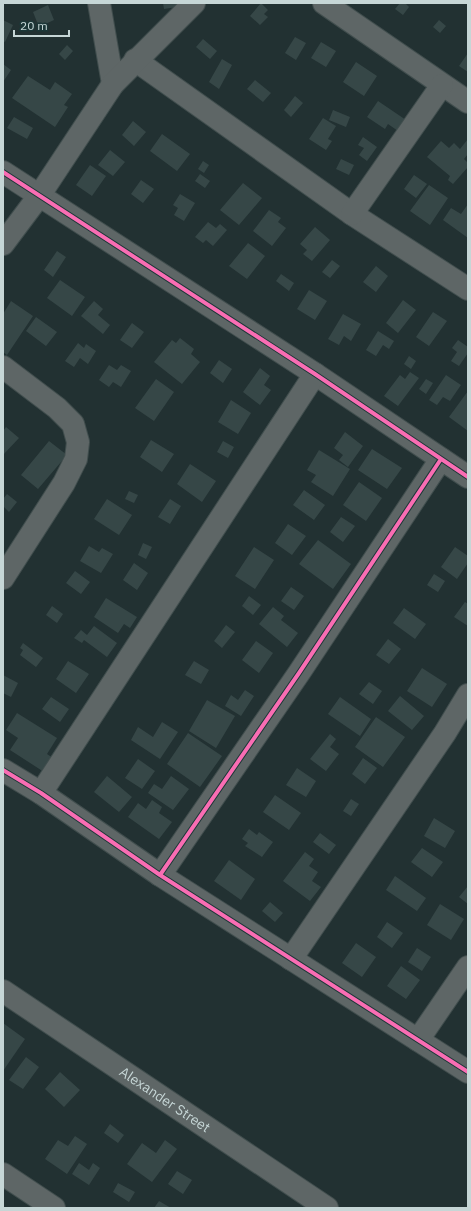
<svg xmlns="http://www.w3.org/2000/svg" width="471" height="1211" font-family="'IBM Plex Sans',sans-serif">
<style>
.building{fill:#364747}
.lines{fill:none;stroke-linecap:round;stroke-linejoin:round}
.minor-casing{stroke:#414e4e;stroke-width:24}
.minor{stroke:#5e6666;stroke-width:22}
.cycleway-casing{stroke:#1c3738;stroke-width:6}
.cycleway{stroke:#f96db3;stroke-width:4}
.labels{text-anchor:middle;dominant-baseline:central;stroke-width:4;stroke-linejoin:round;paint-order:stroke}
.street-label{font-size:14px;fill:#c6d6d6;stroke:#1c3738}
</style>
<rect width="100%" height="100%" fill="#223132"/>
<path class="building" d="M163,3H182L183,6L164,9Z
M261,3L268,10L264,14L268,17L260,25L250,16Z
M400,3H405L409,7L403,15L395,9Z
M48,5L54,20L39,27L33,12Z
M3,20L13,25L5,42L3,41Z
M439,20L446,26L440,33L433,27Z
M295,37L306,43L296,60L285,53Z
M203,39L217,51L210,59L196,47Z
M321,42L336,51L326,67L311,58Z
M67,45L73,51L65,60L59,54Z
M468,53V72L459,66Z
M222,59L232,65L219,89L209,82Z
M356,62L377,76L364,96L343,82Z
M3,64L11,70L3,82Z
M28,76L50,90L55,82L72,94L64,105L68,107L55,127L12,98Z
M255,80L271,93L263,102L247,89Z
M295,96L303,103L291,117L284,110Z
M378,101L406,120L398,131L388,124L385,129L367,117Z
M333,110L350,117L346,127L329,120Z
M14,117L33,128L27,139L7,128Z
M323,118L336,126L328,139L332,141L326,150L309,139Z
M133,121L146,132L134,146L122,135Z
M162,134L190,154L177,171L150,151Z
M363,137L377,147L367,161L359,155L364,148L358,145Z
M468,139V154L464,159L468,163V167L453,184L448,180L450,176L427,157L441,141L449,148L454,143L460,149Z
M110,150L125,162L113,176L98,165Z
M341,159L354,165L349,175L336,169Z
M203,161L209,165L204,173L198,169Z
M90,165L106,176L92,196L76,185Z
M200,174L210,181L205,188L195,181Z
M414,175L427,184L416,198L404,189Z
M141,180L154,189L143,203L131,194Z
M243,183L262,198L239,225L220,210Z
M429,185L448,198L430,225L410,211Z
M180,194L195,203L184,221L174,215L178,208L173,205Z
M468,204V238L443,220L451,208L461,214Z
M269,210L281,218L278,222L286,228L272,246L253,231Z
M208,222L216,228L220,224L227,230L213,246L206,240L203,243L195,237Z
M315,227L330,240L312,261L303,254L307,250L300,244Z
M248,243L265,256L247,279L229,266Z
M57,251L66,257L53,277L44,270Z
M332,260L340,266L330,278L322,272Z
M376,266L388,276L376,292L363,282Z
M281,274L294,283L289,291L276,281Z
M60,280L85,297L72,316L47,298Z
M309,290L327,301L315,320L297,309Z
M403,300L416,310L398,333L386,323Z
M11,301L33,316L7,355L3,352V314Z
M94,301L103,309L98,315L110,325L103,334L81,316Z
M433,312L447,321L429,346L416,337Z
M343,314L361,324L351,341L344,336L339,345L328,339Z
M36,317L57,332L46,346L26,331Z
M132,323L144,332L132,348L120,340Z
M378,331L394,341L389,349L383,345L376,356L366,350Z
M180,338L194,349L191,354L200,362L182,384L154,362L172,340L176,343Z
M458,340L468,347V353L459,366L451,361L457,352L452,348Z
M78,343L84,348L86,344L96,351L88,364L80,358L74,367L65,361Z
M409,356L416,361L411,369L404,364Z
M219,360L232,369L223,383L210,373Z
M109,365L117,370L121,365L131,371L121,387L113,382L109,387L99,380Z
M260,368L270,376L264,385L271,390L260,405L243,392Z
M410,372L419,378L398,406L384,396L400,375L405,379Z
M446,375L461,385L450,401L443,397L437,405L429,400Z
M156,379L174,392L154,421L135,408Z
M426,379L433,383L426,394L419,389Z
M468,391V431L449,417Z
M231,400L251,413L238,434L218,422Z
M6,427L19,438L3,455V431Z
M345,432L363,446L348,467L339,460L343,455L334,448Z
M151,440L174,454L162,472L140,457Z
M49,441L67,455L38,489L21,475Z
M223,441L234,447L228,458L217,452Z
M372,449L402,468L387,489L358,470Z
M319,450L350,469L333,496L311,482L316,475L307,470Z
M190,464L216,481L202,502L177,484Z
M359,482L382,498L366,521L343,505Z
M304,490L325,505L314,520L293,505Z
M129,491L138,495L134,503L125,499Z
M7,494L17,502L9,512L3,506V499Z
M107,499L132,515L119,535L94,519Z
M170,499L181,506L170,524L158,517Z
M341,517L355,526L343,542L330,532Z
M288,524L306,536L292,555L275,543Z
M318,540L351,564L333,589L299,564Z
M143,543L152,547L146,559L138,555Z
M89,546L99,552L102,548L113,554L101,573L80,561Z
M254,547L274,560L255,589L235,576Z
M455,547L468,556V563L457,579L441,567Z
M134,563L148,573L137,590L123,580Z
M75,571L90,582L81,594L66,583Z
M434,574L445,581L438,592L427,585Z
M291,587L304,596L294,610L281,601Z
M249,596L261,605L253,615L242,606Z
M106,598L137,617L130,628L124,624L118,633L94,617Z
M465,602L468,604V626L454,617Z
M52,606L63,614L57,623L46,615Z
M273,607L284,616L281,620L298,633L287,647L259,624Z
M404,608L426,624L415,639L393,623Z
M226,625L235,632L222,648L214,641Z
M94,626L117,643L107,657L84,640L82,643L74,638L81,630L87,635Z
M388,639L401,649L389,664L376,655Z
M256,641L273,653L259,673L242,660Z
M23,643L43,658L36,667L20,655L23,650L20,648Z
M68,661L89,674L76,693L56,679Z
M194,661L209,670L201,684L185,675Z
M422,668L447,684L432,707L407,691Z
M3,675L18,683L11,697L3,693Z
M369,682L382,691L373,704L359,694Z
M245,690L254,696L241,716L225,706L231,695L238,700Z
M400,696L424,716L412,730L388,711Z
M51,697L69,709L60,722L42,709Z
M340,697L371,719L360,736L328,714Z
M207,700L235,716L216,748L189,731Z
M17,713L57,738L47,754L53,758L44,772L10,750L18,738L6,730Z
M376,717L405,737L383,767L355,747Z
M162,722L178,732L160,759L131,740L138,727L153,737Z
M188,733L222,756L200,787L167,764Z
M330,734L336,739L330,747L339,754L326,771L310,759Z
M363,758L377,768L365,784L352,774Z
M138,759L155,771L142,789L125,778Z
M297,768L316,781L306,797L286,785Z
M107,776L132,797L119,812L94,792Z
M171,776L189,789L173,810L148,793L154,784L162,789Z
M275,795L301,813L289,830L263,812Z
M351,799L359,804L351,816L343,811Z
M152,800L162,807L159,813L172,822L159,839L128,817L138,803L146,809Z
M434,818L455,831L445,848L424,836Z
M249,829L257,835L259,832L273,842L262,857L245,846L248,843L242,839Z
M320,833L336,845L329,854L313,842Z
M422,848L443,862L432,877L411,862Z
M305,852L314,859L309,866L318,872L312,881L321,887L310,901L283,881Z
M229,860L255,879L241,900L214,881Z
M395,876L426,898L417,911L386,890Z
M468,886V904L459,897Z
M270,902L283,913L275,922L262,911Z
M440,904L464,919L451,940L427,925Z
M387,922L403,933L392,948L377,937Z
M356,943L376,957L362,977L342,963Z
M417,948L431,957L422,971L408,962Z
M401,966L420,980L406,999L387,986Z
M3,1023L25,1039L3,1071Z
M26,1057L39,1067L23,1089L9,1080Z
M60,1072L80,1090L64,1107L45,1089Z
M110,1124L124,1135L118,1143L104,1133Z
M75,1136L87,1144L67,1174L45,1159L58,1140L68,1146Z
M165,1140L177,1149L152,1182L127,1164L142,1143L156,1153Z
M79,1163L89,1170L93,1163L100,1168L89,1185L72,1174Z
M177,1171L192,1180L183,1194L168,1184Z
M118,1183L135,1192L129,1202L113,1192Z
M159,1201L171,1208H154Z"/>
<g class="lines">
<defs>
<g id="minor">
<path d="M99,3L113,84"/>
<path d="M324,3L468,102"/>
<path d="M135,60L352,214L468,289"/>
<path d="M3,172L315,374L468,477"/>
<path d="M352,214L442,85"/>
<path d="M3,244L39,196L113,84L194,3"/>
<path d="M3,367L57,408L73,424L78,442L76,459L64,483L3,578"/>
<path d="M3,770L41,793L160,875L468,1072"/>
<path d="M41,793L315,374"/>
<path d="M160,875L299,673L441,459"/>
<path d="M291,959L445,733L468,695"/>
<path id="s1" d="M3,991L327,1208"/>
<path d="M418,1040L468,967"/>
<path d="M3,1174L54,1208"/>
</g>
</defs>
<use href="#minor" class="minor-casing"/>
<use href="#minor" class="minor"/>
<defs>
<path id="cycleway" d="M3,172L315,374L468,477
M3,770L41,793L160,875L468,1072
M160,875L299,673L441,459"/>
</defs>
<use href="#cycleway" class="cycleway-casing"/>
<use href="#cycleway" class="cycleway"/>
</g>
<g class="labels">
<g class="street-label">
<text stroke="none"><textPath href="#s1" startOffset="195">Alexander Street</textPath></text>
</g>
</g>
<rect width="471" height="1211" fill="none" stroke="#c6d6d6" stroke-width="8"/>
<path d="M14 30v6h55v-6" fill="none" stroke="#c6d6d6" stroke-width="2"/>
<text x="20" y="30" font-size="12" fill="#c6d6d6" stroke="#1c3738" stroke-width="3" paint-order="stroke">20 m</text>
</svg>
